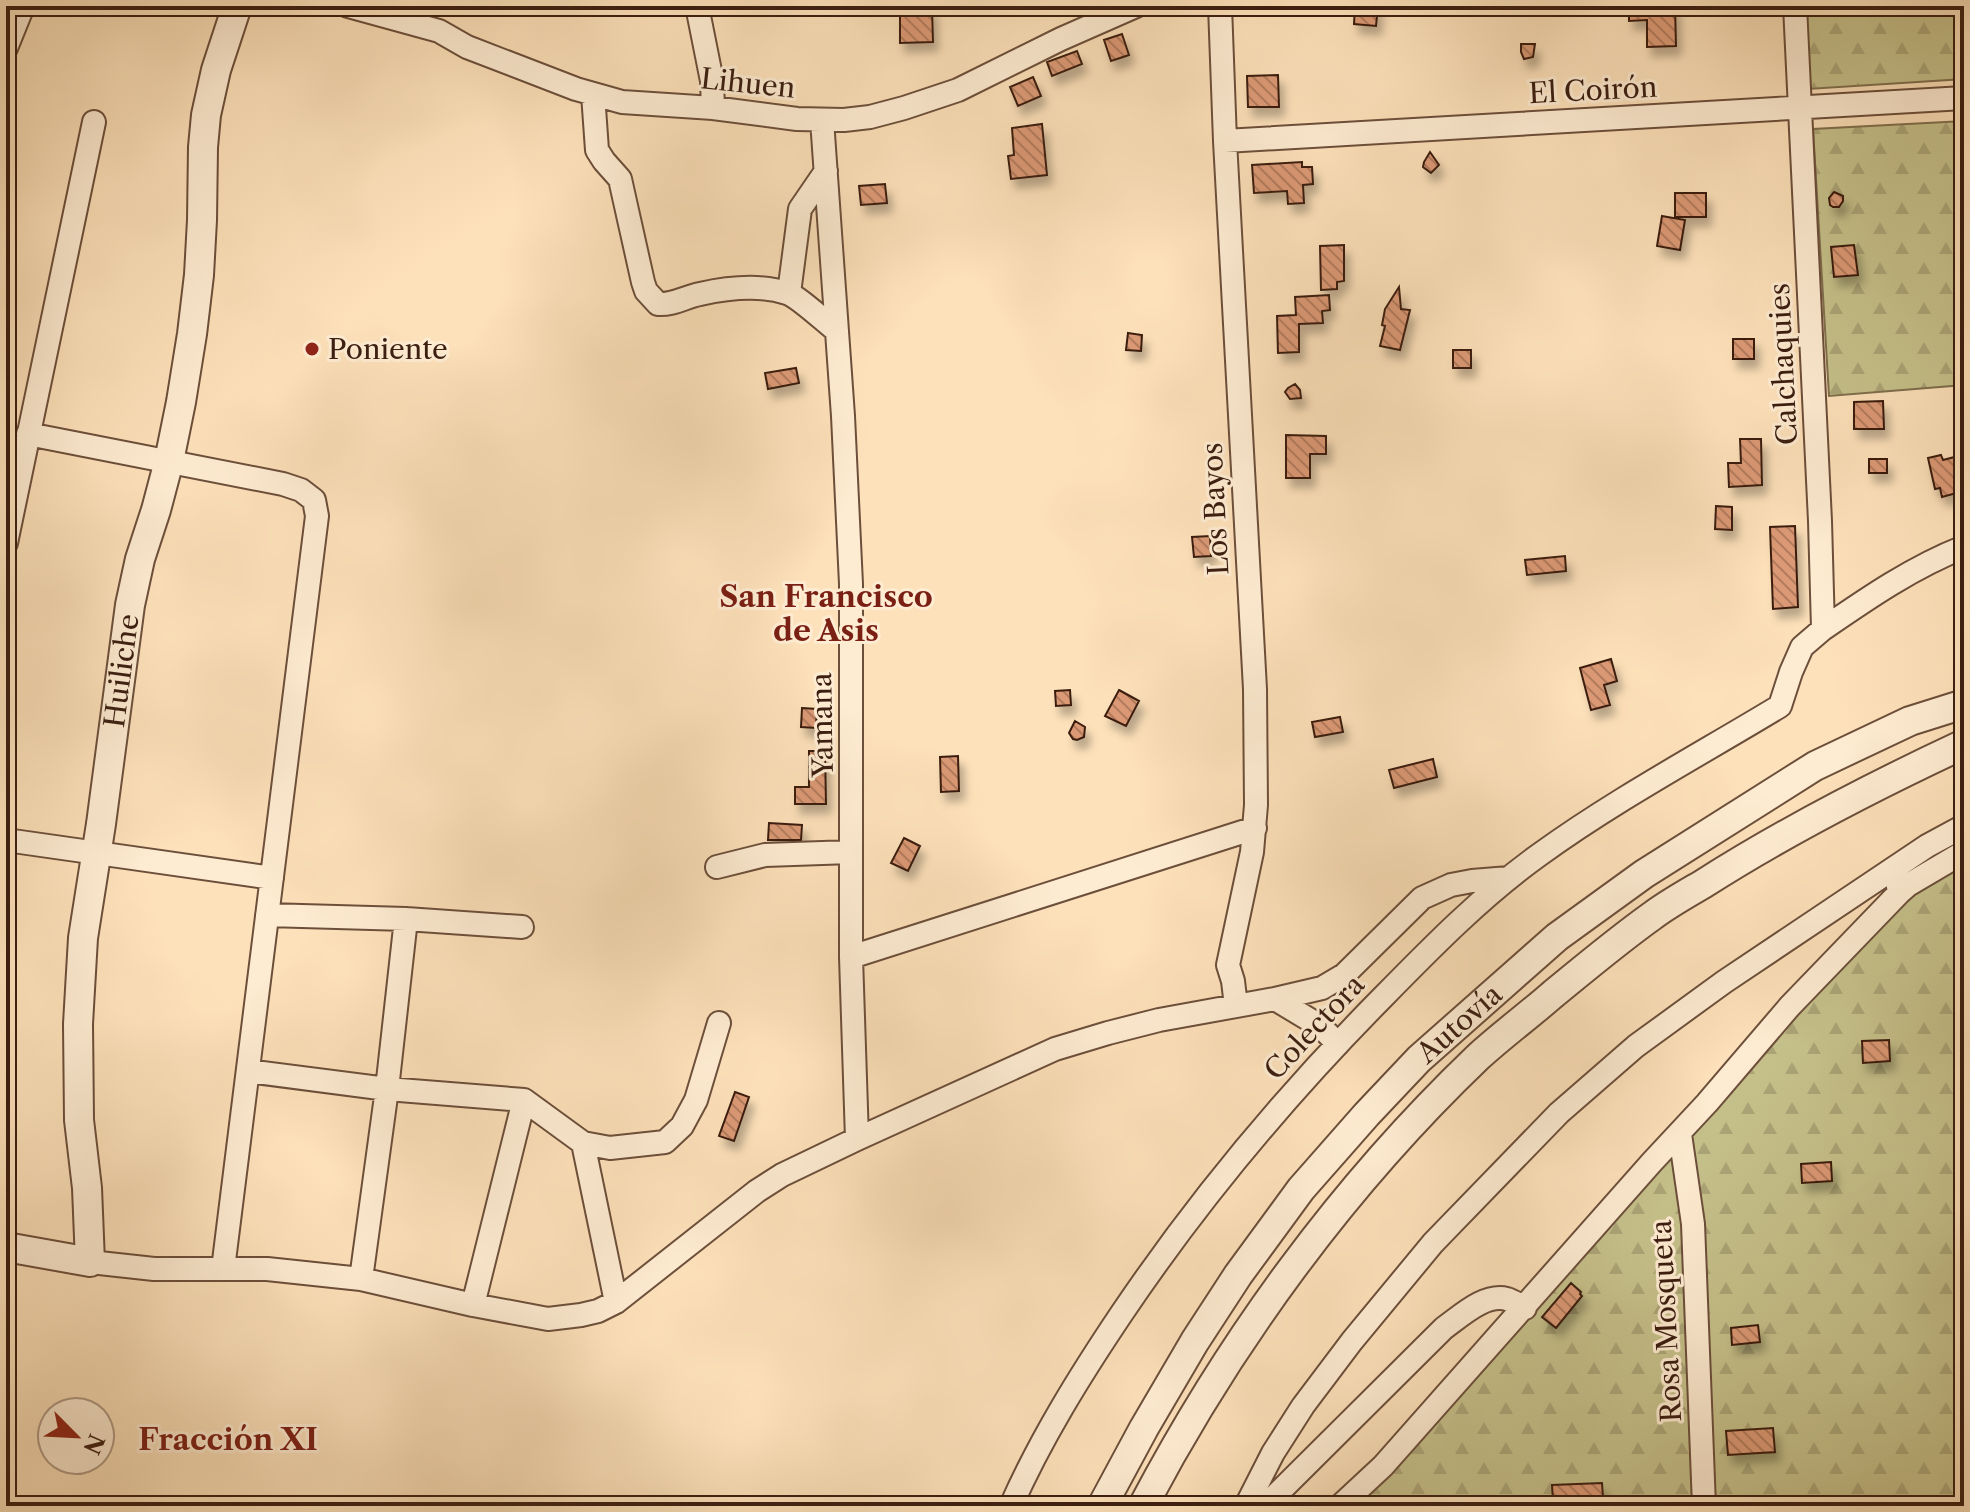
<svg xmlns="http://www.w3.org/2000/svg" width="1970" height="1512" font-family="'Libre Caslon Text',serif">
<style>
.forest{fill:url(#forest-firs);stroke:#80704e;stroke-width:2}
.building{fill:url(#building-back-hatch);stroke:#3b1e11;stroke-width:2;filter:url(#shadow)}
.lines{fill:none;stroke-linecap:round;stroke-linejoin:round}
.minor-casing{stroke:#6c4f3b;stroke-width:26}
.tertiary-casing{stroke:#6c4f3b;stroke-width:32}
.minor{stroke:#feecd2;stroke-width:22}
.tertiary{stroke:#feecd2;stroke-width:28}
.poi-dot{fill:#8f2418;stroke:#feecd2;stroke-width:3}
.labels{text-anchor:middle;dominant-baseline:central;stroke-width:6;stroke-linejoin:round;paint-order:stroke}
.street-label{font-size:28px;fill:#3b1e11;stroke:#feecd2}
.poi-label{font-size:28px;fill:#3b1e11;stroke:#feecd2;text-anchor:start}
.neighbourhood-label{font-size:30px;font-weight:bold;fill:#7a1f14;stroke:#feecd2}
</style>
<defs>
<pattern id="forest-firs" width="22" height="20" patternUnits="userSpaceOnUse" patternTransform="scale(2)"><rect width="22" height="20" fill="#c6c18b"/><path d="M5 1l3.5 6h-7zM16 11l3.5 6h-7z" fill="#aba577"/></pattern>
<pattern id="building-back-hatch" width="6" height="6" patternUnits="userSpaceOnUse" patternTransform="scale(2)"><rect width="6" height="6" fill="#db9974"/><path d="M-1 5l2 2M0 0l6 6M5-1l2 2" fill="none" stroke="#b37c5e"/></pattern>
<filter id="shadow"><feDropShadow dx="5" dy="9" stdDeviation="4" flood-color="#0004"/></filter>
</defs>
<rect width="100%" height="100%" fill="#fde1ba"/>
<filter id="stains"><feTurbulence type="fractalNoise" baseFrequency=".0025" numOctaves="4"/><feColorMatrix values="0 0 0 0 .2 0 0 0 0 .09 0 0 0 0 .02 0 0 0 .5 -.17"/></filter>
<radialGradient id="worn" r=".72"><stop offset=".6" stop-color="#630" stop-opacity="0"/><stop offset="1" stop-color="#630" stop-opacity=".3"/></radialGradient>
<path class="forest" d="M1806,6H1964V79L1808,89Z
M1964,121V385L1829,396L1813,129Z
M1964,826V1506H1340L1899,893L1895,868Z"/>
<path class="building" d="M1355,6H1378L1376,26L1354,24Z
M1629,6H1675L1676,46L1647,47V20L1629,21Z
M932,8L933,42L900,43V9Z
M1122,34L1129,55L1111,61L1104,40Z
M1521,44H1535L1533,57L1524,59L1521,52Z
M1077,51L1082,64L1052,76L1047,62Z
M1278,75L1279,107H1248L1247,76Z
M1033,77L1041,96L1018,106L1010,87Z
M1042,124L1047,175L1011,179L1008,156L1014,155L1012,128Z
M1430,152L1439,165L1431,173L1423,167L1424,162Z
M1302,162V167H1312L1313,184L1303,185L1304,203L1288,204L1287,191L1254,193L1252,165Z
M885,184L887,203L861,205L859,186Z
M1834,192L1843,196V201L1839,207H1833L1830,205L1829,198Z
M1675,193H1706V217H1675Z
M1662,216L1685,220L1680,250L1657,246Z
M1344,245V281L1337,282V289L1321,290L1320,246Z
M1854,245L1858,275L1834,277L1831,247Z
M1399,287L1401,309L1410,310L1400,350L1380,346L1385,326L1382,325L1385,309Z
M1329,295L1330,310L1322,311L1323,323L1299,324V352L1278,353L1277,316L1296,315L1295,297Z
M1128,333L1142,335L1141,351L1126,350Z
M1733,339H1754V359H1733Z
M1453,350H1471V368H1453Z
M796,368L799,383L768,389L765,373Z
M1295,384L1300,390L1301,398L1290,399L1285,392L1288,388Z
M1883,401L1884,429H1854V402Z
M1286,435L1326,436V454H1310V478H1286Z
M1740,439H1761L1762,485L1729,487L1728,463H1741Z
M1941,455L1943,460L1962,455L1964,464V491L1942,497L1940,488L1935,489L1928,458Z
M1869,459H1887V473H1869Z
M1716,506L1732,507V530L1715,529Z
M1795,526L1798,607L1773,609L1770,527Z
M1210,536L1211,556L1194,557L1192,537Z
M1565,556L1566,571L1527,575L1525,560Z
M1611,659L1617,681L1604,685L1610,705L1591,710L1580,668Z
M1070,690L1071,705L1056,706L1055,691Z
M1119,690L1139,701L1126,726L1105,716Z
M802,708L817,709L816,728L801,727Z
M1340,717L1343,732L1315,737L1312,722Z
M1075,721L1085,727L1084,737L1077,740L1073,739L1069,733Z
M809,751H825L826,804H795V787H809Z
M958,756L959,791L941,792L940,757Z
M1433,759L1437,777L1394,788L1389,770Z
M769,823L802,825L801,840H768Z
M904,838L920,846L908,871L891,863Z
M1889,1040L1890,1061L1863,1063L1862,1041Z
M735,1092L749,1097L734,1141L719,1136Z
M1831,1162L1832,1181L1802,1183L1801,1164Z
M1571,1283L1581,1292L1580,1294L1582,1296L1556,1328L1542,1317Z
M1758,1325L1760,1342L1732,1345L1731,1328Z
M1773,1428L1775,1452L1728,1455L1726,1431Z
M1602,1483L1603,1498L1553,1501L1552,1485Z"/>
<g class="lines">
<defs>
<path id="minor" d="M348,6L439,31L467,47L576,89L622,102L713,108L797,119L844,120L870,117L904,108L958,90L1061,39L1136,6
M697,6L712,81L713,108
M1220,6L1225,141L1255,689L1256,805L1252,852L1228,965L1233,981L1236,1006
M6,48L23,6
M593,94L597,150L604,161L620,179L643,282L646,291L658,304C673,305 685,297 700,294C727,288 759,284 787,293C799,297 825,322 837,331
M822,120L843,416L851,584V957L857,1139
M1225,141L1964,98
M789,293L800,209L826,171
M28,434L283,484L301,490L314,500L317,516L223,1269
M6,543L94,122
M1823,629C1868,598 1913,567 1964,547
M6,840L272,878
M717,867L765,855L851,852
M1899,893L1908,885L1964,852
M267,915L406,919L522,927
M851,957L1255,828
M1275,999L1320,1026L1338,1044
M248,1071L387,1089L524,1100L583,1143L610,1148L665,1142L682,1126L696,1100L719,1023
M1680,1134L1693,1224L1704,1506
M583,1143L616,1302
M90,1262L154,1269H267L361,1279L473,1305L548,1319L581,1315L598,1311L616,1302L757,1191L782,1175L857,1139L1055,1049L1108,1033L1159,1020L1275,999L1322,988L1344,975L1422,898L1451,885L1472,881L1509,878
M361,1279L387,1089L406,919
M473,1305L524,1100
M1011,1506C1041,1438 1081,1374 1122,1313C1199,1199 1286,1095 1383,997C1432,947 1482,896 1539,855C1615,800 1699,755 1780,706L1791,672L1802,647L1823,629L1820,521L1795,6
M1246,1506L1273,1453L1303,1406L1352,1341L1433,1243L1559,1113L1636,1046L1724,982L1927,846L1964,826
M1262,1506L1271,1500L1444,1328C1461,1316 1485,1293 1507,1299C1513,1301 1519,1305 1525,1308
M1340,1506L1383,1466L1652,1162L1707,1103L1790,1006L1899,893L1895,868"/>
<g id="tertiary">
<path id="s1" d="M6,1247L90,1262L87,1188L79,1120L78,1024L83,938L101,824L130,605L140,559L156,510L169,461L181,402L192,334L199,275L202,220L203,147L206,115L216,70L237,6"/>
<path id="s2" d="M1102,1506L1144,1428L1195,1341L1238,1275L1301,1189L1367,1114L1419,1059L1557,937L1644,874L1815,766L1910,721L1964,704"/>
<path d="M1143,1506C1230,1341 1343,1186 1478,1057C1502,1035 1528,1016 1552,995C1585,968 1617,941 1652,916C1668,904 1686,894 1703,884C1786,831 1874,786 1964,744"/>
</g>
</defs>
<use href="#minor" class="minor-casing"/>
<use href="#tertiary" class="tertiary-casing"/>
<use href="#minor" class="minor"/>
<use href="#tertiary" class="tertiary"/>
</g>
<circle class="poi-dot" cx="312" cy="349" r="8"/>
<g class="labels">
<g class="street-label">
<text transform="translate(748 83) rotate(6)">Lihuen</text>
<text transform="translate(1593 90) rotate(-3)">El Coirón</text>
<text transform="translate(1783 364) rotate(-93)">Calchaquies</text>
<text transform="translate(1215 509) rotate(-93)">Los Bayos</text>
<text stroke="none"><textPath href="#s1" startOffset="680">Huiliche</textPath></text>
<text transform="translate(822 725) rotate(-91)">Yamana</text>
<text stroke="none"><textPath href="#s2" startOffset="604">Autovía</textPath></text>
<text transform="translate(1314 1027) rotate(-47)">Colectora</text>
<text transform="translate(1666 1321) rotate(-93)">Rosa Mosqueta</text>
</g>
<g class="poi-label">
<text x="328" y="349">Poniente</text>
</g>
<g class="neighbourhood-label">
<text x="826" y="596">San Francisco<tspan x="826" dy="34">de Asis</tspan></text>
<text x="228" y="1439">Fracción XI</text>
</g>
</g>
<rect width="1970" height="1512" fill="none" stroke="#fde1ba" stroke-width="32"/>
<rect x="8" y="8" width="1954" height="1496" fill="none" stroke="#3b1e11" stroke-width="4"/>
<rect x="16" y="16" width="1938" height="1480" fill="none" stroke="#3b1e11" stroke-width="2"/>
<g transform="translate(76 1436) rotate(114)"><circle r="38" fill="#feecd2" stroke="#b09a85" stroke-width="2"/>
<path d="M0-6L14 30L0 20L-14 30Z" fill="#8f2418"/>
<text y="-12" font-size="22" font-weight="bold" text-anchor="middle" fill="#3b1e11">N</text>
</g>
<rect width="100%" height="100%" filter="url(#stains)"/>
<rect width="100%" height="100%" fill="url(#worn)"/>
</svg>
